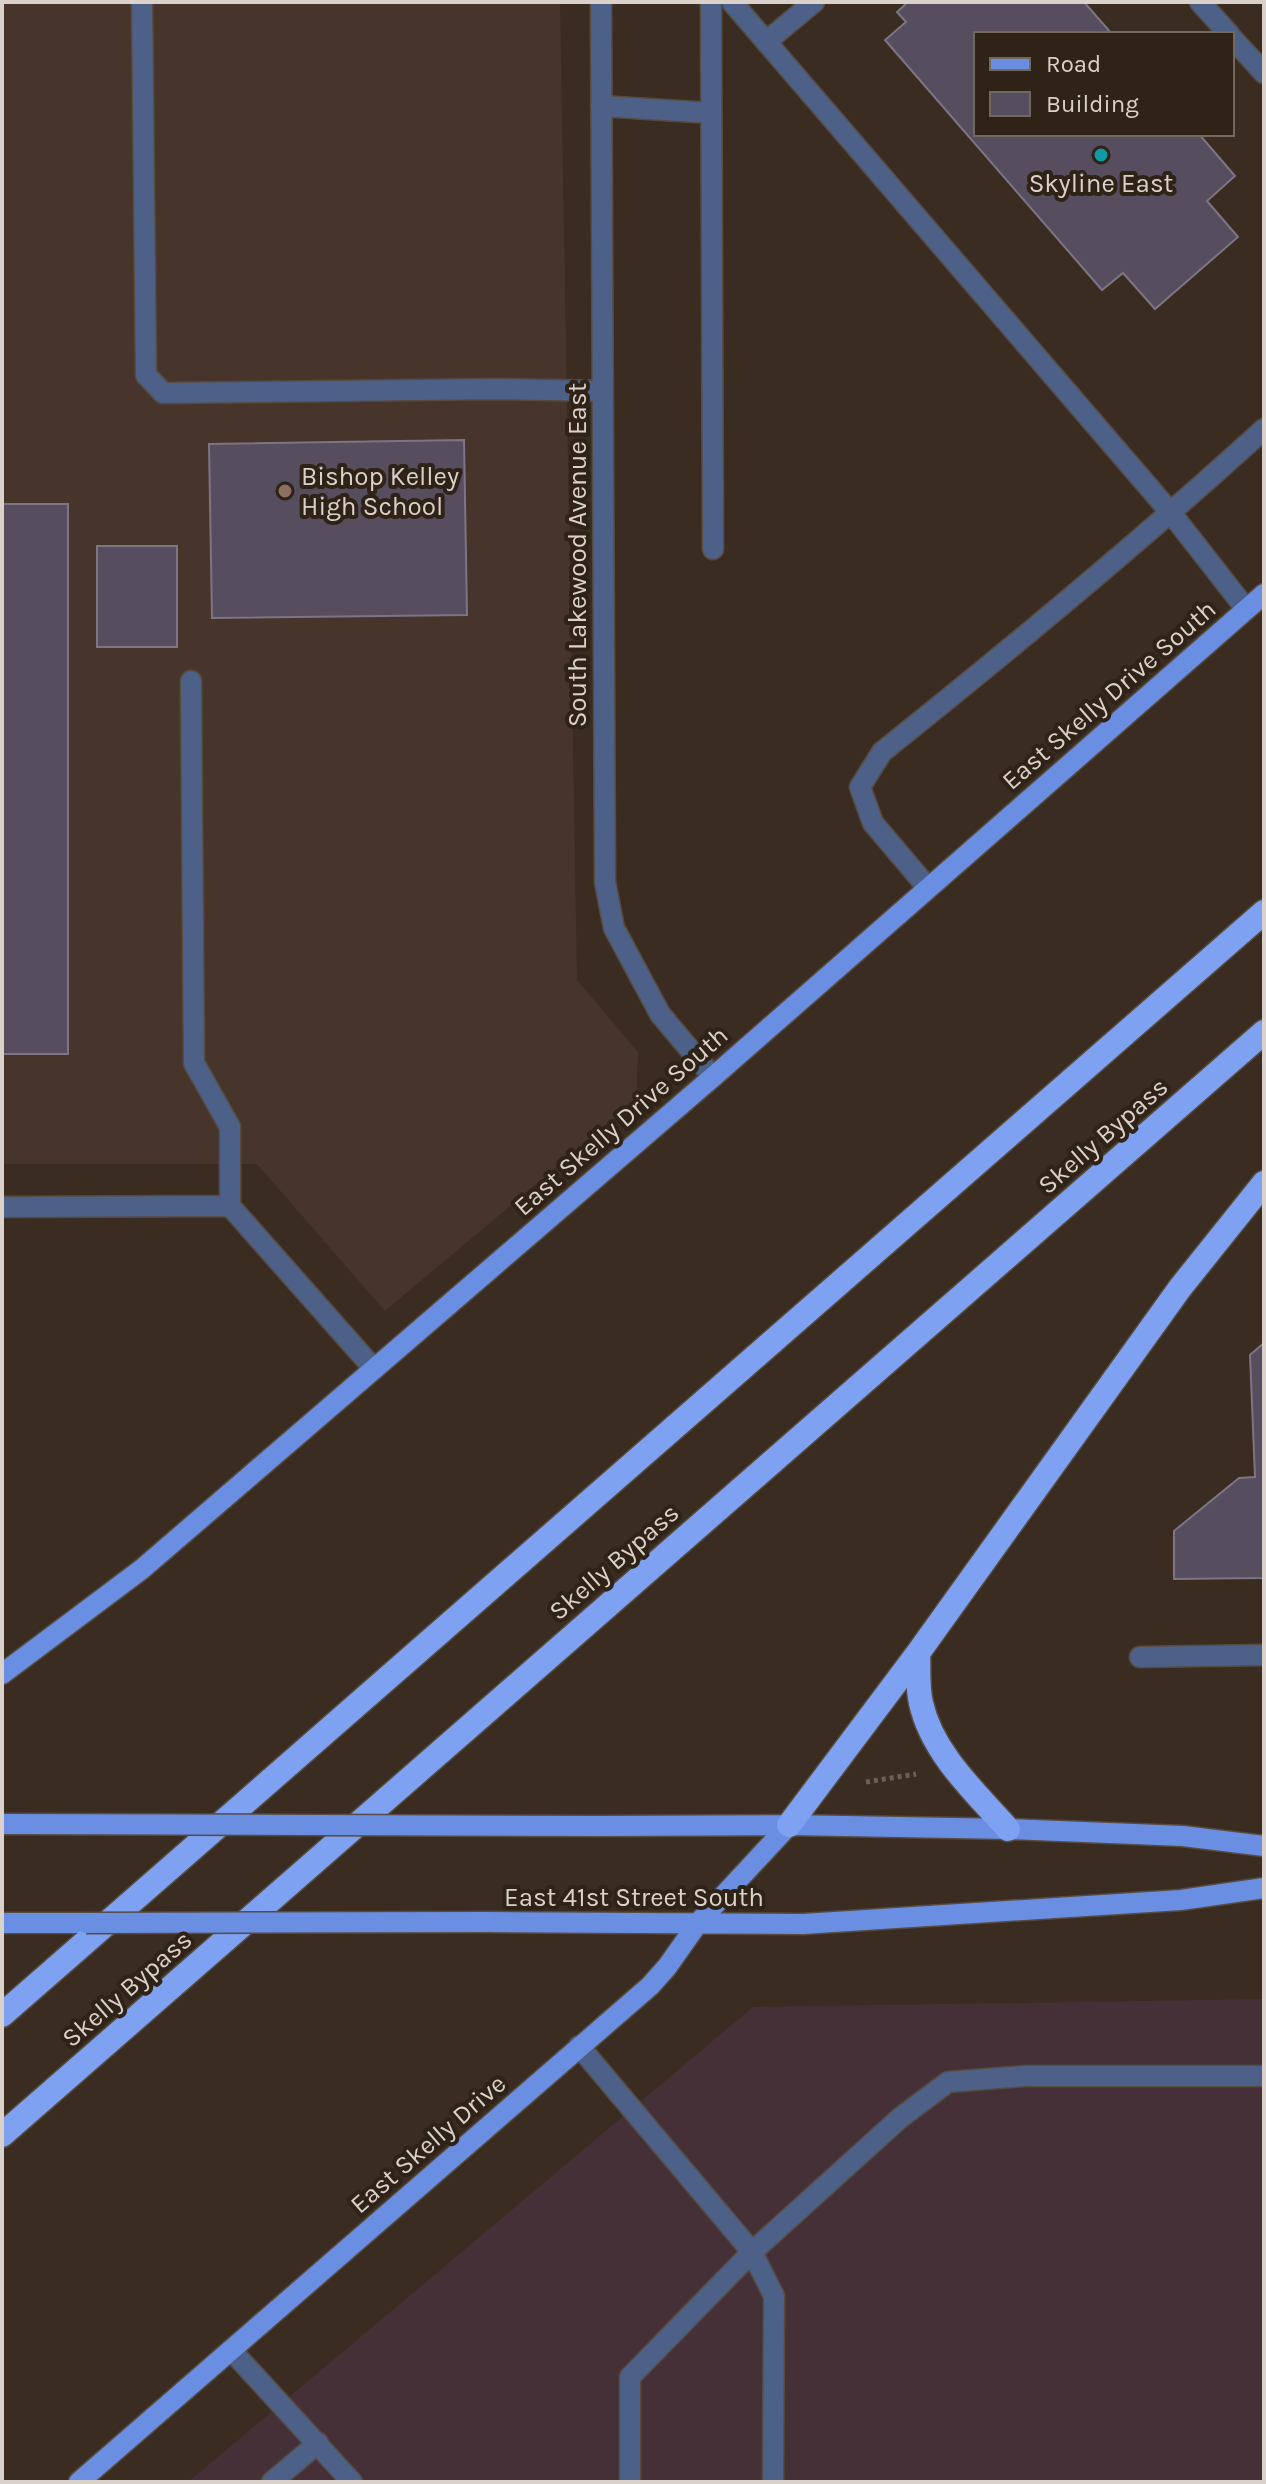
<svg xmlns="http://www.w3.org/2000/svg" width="1266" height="2484" font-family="Karla,sans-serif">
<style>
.commercial{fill:#443036}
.education{fill:#47352c}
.building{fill:#564e5f;stroke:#7d7586;stroke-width:2}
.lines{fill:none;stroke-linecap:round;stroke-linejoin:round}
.minor-casing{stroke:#574a3f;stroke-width:23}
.major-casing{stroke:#574a3f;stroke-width:23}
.highway-casing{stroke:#574a3f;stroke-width:27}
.path{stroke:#6c6055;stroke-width:5;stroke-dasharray:4 4;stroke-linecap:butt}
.minor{stroke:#4d6088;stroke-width:20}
.major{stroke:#6a8ee1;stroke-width:20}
.highway{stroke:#7ea2f1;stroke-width:24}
.major-bridge-casing{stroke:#574a3f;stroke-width:23;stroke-linecap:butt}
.major-bridge{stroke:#6a8ee1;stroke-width:20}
.culture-dot{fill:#0f9aa8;stroke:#2f2216;stroke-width:3}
.education-dot{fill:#8d6e63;stroke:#2f2216;stroke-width:3}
.labels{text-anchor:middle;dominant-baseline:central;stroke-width:8;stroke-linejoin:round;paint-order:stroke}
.poi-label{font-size:26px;fill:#dad1ca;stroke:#2f2216}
.street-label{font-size:26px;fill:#dad1ca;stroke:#2f2216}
</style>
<rect width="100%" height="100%" fill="#3a2c20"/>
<path class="commercial" d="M1264,1999V2482H188L753,2007Z"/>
<path class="education" d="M2,2H560L577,980L638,1052L636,1100L385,1311L257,1164H2Z"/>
<path class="building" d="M908,2H1084L1112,34H976V134H1199L1235,176L1207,201L1238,237L1155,309L1123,273L1102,290L885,40L906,22L897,12Z
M464,440L467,615L212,618L209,444Z
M2,504H68V1054H2Z
M97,546H177V647H97Z
M1264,1343V1578L1174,1579V1531L1239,1478L1255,1477L1250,1355Z"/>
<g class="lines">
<defs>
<path id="minor" d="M142,2L146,375L163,393L498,389L602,391
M601,2L605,882L614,928L660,1014L713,1077
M711,2L713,549
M732,2L1171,513L1246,609
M1200,2L1229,34
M1232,38L1264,73
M766,42L814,2
M601,106L711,113
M191,681L194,1063L230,1127V1206
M928,888L873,823L860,787L882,752C1012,648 1140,542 1264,429
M2,1207L230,1206L374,1369
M1140,1657L1264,1655
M579,2046L752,2252L630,2377V2482
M231,2350L352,2482
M272,2482L318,2443
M773,2482L774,2296L752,2252L900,2118L948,2082L1025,2076H1264"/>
<path id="major" d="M2,1674L142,1569L713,1077L1264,594
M598,1826L789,1825L1008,1829L1183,1836L1264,1846
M488,1922L803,1924L1181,1900L1264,1888
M2,1923H86
M79,2482L650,1986L667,1967L698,1923L789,1825"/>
<path id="highway" d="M918,1653C919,1669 917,1687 921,1703C932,1753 975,1792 1008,1829
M789,1825L918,1653L1180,1288L1264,1183
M2,2015L1264,912
M2,2135L1264,1032"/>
</defs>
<use href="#minor" class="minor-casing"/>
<use href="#major" class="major-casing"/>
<use href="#highway" class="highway-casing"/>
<path class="path" d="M866,1782L916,1774"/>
<use href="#minor" class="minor"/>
<use href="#major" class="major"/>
<use href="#highway" class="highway"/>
<defs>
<path id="major-bridge" d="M2,1824L598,1826
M86,1923L488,1922"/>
</defs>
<use href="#major-bridge" class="major-bridge-casing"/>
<use href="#major-bridge" class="major-bridge"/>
</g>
<circle class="culture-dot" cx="1101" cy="155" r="8"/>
<circle class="education-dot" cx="285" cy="491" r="8"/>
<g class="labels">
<g class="poi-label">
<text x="1101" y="183">Skyline East</text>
<text x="301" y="476" text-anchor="start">Bishop Kelley<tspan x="301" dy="30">High School</tspan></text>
</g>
<g class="street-label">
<text transform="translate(577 555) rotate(-90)">South Lakewood Avenue East</text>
<text transform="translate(1109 695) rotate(-41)">East Skelly Drive South</text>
<text transform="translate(621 1121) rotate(-41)">East Skelly Drive South</text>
<text transform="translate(1103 1136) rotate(-41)">Skelly Bypass</text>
<text transform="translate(614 1562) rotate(-41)">Skelly Bypass</text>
<text x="634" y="1897">East 41st Street South</text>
<text transform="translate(127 1989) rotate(-41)">Skelly Bypass</text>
<text transform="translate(428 2144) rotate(-41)">East Skelly Drive</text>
</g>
</g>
<rect width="1266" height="2484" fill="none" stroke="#dad1ca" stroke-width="8"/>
<rect x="974" y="32" width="260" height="104" fill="#2f2216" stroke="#73685e" stroke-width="2"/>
<rect x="990" y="58" width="40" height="12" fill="#6a8ee1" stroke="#73685e" stroke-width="2"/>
<text x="1046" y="72" font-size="24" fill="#dad1ca">Road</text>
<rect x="990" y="92" width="40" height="24" fill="#564e5f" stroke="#73685e" stroke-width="2"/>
<text x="1046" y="112" font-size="24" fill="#dad1ca">Building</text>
</svg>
